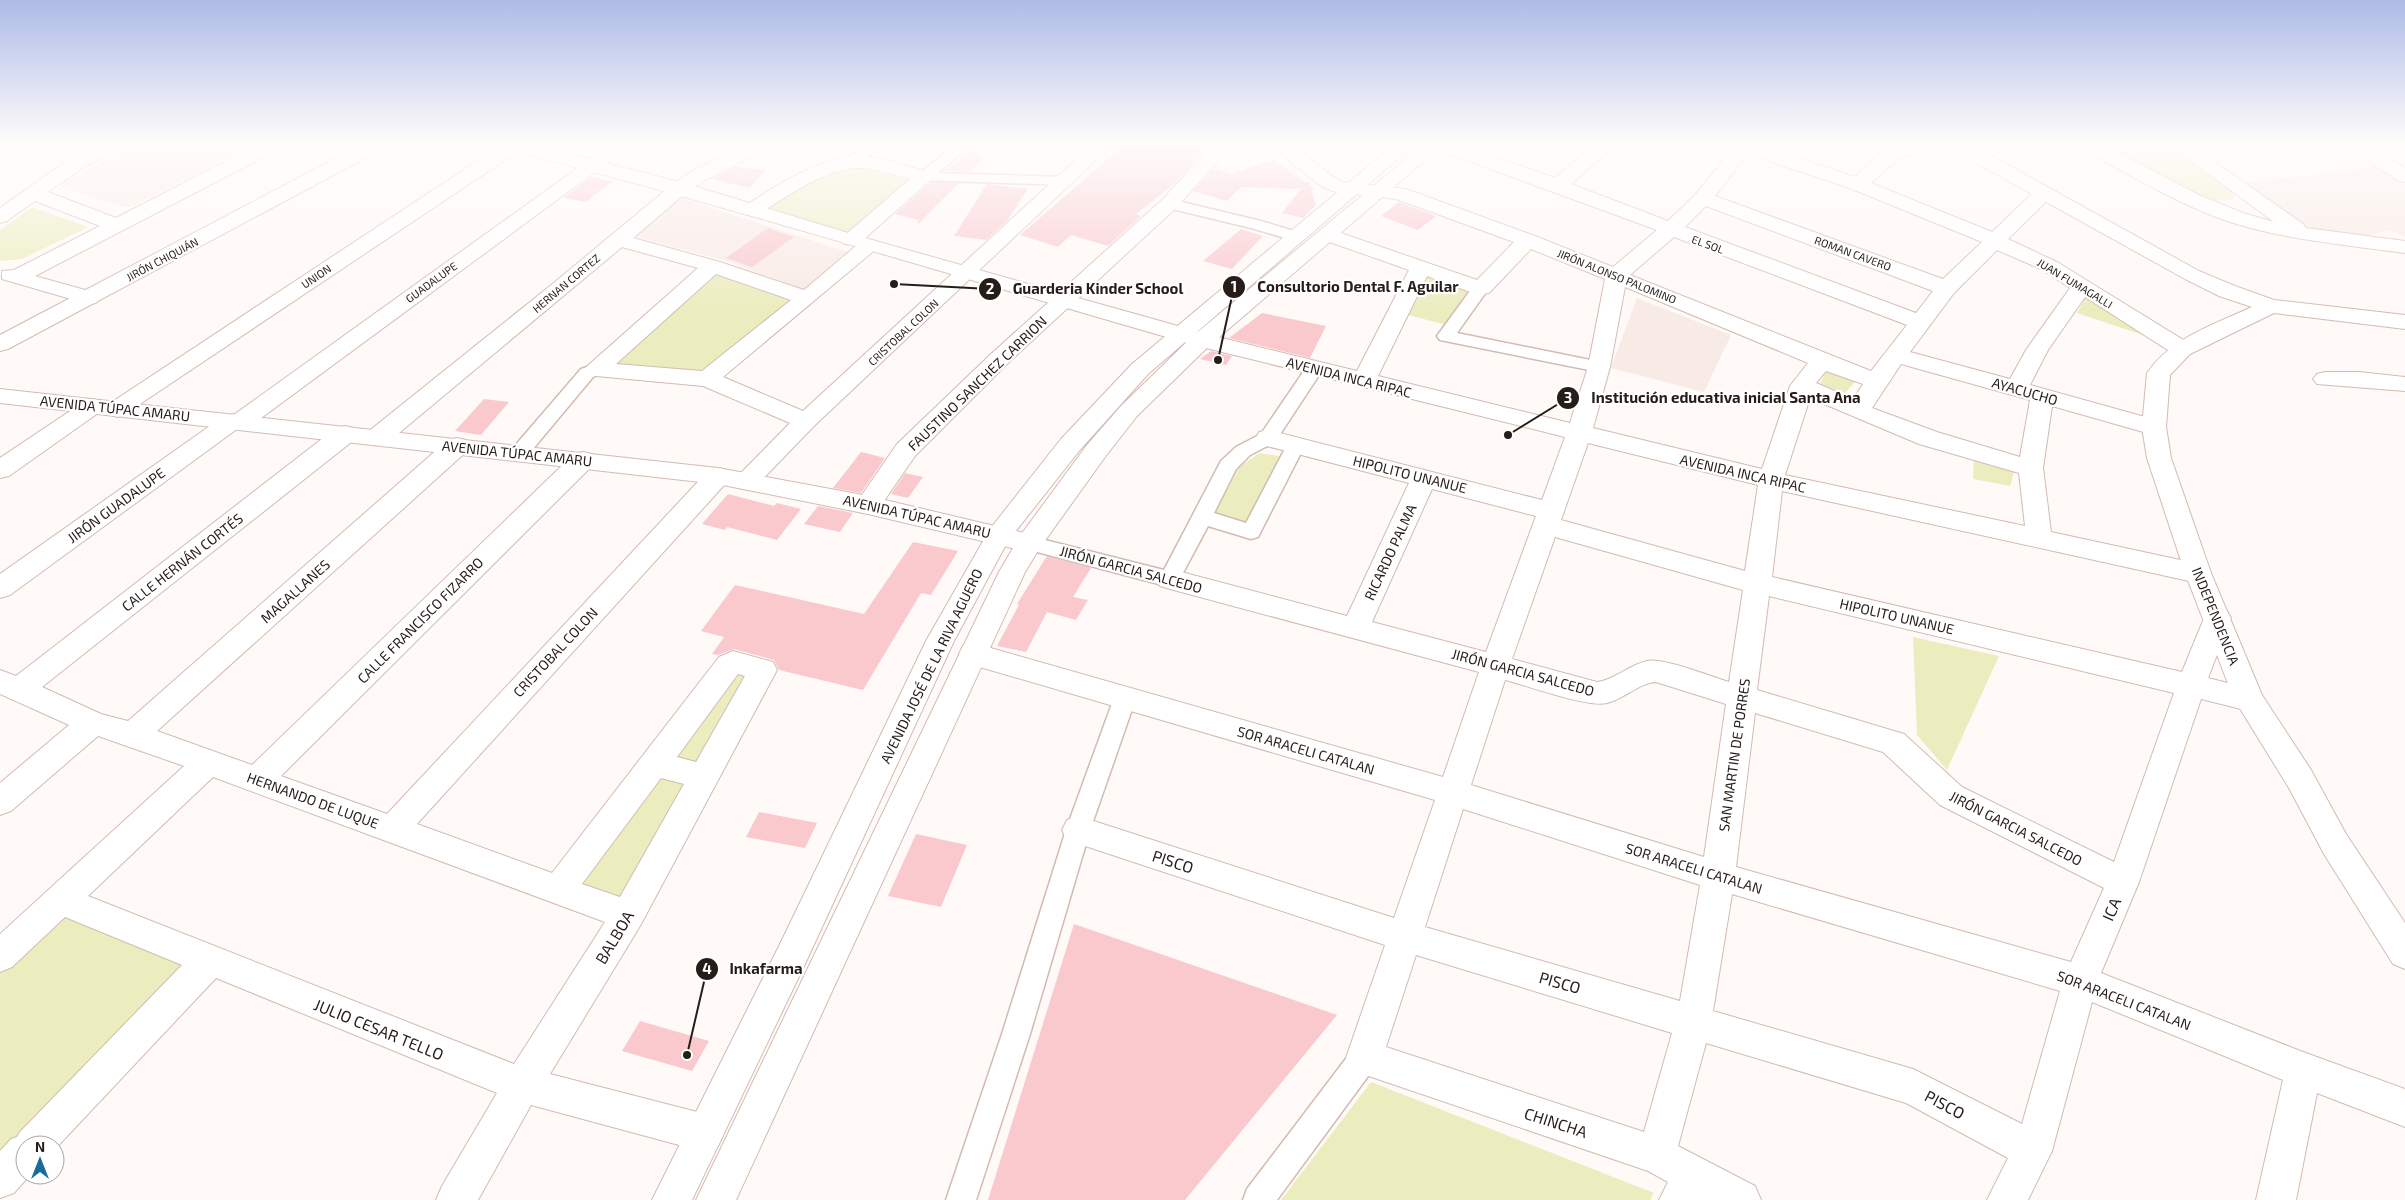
<svg xmlns="http://www.w3.org/2000/svg" width="2405" height="1200" font-family="'Exo 2',sans-serif">
<style>
.built{fill:#f8eae5}
.green{fill:#ebedbf}
.building{fill:#f9c9ce}
.lines{fill:none;stroke-linecap:round;stroke-linejoin:round}
.pedestrian-casing{stroke:#d3bbb1;stroke-width:3}
.minor-casing{stroke:#d3bbb1;stroke-width:2}
.tertiary-casing{stroke:#d3bbb1;stroke-width:2}
.secondary-casing{stroke:#d3bbb1;stroke-width:2}
.primary-casing{stroke:#d3bbb1;stroke-width:2}
.pedestrian{fill:#fff;fill-rule:evenodd}
.minor{fill:#fff;fill-rule:evenodd}
.tertiary{fill:#fff;fill-rule:evenodd}
.secondary{fill:#fff;fill-rule:evenodd}
.primary{fill:#fff;fill-rule:evenodd}
.labels{text-anchor:middle;dominant-baseline:central;stroke-width:4.5;stroke-linejoin:round;paint-order:stroke}
.far-street-label{font-size:11px;fill:#261d19;stroke:#fff}
.street-label{font-size:14px;fill:#261d19;stroke:#fff}
.near-street-label{font-size:16px;fill:#261d19;stroke:#fff}
.leader{fill:none;stroke:#261d19;stroke-width:2}
.callout-dot{fill:#261d19;stroke:#fff;stroke-width:2}
.mark-label{font-size:15px;text-anchor:middle;font-weight:bold;fill:#fff}
.callout-label{font-size:15px;text-anchor:middle;font-weight:bold;fill:#261d19;stroke:#fff;stroke-width:4.5;stroke-linejoin:round;paint-order:stroke}
</style>
<rect width="100%" height="100%" fill="#fff9f7"/>
<path class="built" d="M143,144H255L132,207H122L61,186L64,181Z
M2382,166L2405,181V237L2391,230L2366,236L2324,231L2301,224L2242,183Z
M684,199L848,252L807,291L727,261L632,236L676,201Z
M1637,298L1731,335L1704,392L1611,368Z"/>
<path class="green" d="M2096,144H2164L2231,191L2235,198L2222,201L2207,199Z
M854,166L913,181L847,237L766,206L841,168Z
M32,207L88,227L22,259L0,261V230Z
M712,272L794,301L699,374L611,367Z
M1425,275L1469,289L1447,325L1404,314Z
M2085,298L2152,338L2077,313Z
M1827,370L1855,382L1845,393L1820,384Z
M1260,453L1285,457L1247,527L1213,516L1240,466Z
M1974,457L2015,469L2010,486L1973,479Z
M1913,637L1999,656L1947,770L1917,735Z
M732,665L762,672L625,908L566,886Z
M55,916H68L185,963L0,1168V966Z
M1371,1082L1654,1193L1650,1200H1281Z"/>
<path class="building" d="M1125,144H1211L1191,163L1193,164L1173,185L1136,214L1141,216L1108,246L1071,235L1058,247L1020,235Z
M975,148L984,158L970,172L945,171Z
M1273,160L1306,183L1308,181L1310,186L1315,190L1311,189L1316,205L1303,218L1282,213L1301,189L1241,187L1227,201L1193,191L1213,169L1231,174Z
M736,167L766,170L749,188L712,179Z
M591,177L613,181L586,202L564,198Z
M931,182L959,183L917,225L918,220L895,214Z
M987,184L1028,189L1008,220L986,240L954,236Z
M1399,202L1436,216L1418,230L1381,216Z
M768,228L794,237L752,267L726,258Z
M1241,229L1263,236L1232,269L1203,261Z
M1262,313L1326,326L1310,358L1229,338Z
M1211,351L1232,356L1226,365L1200,359Z
M484,399L509,402L481,435L455,431Z
M861,452L885,458L861,493L833,488Z
M905,473L923,477L908,498L891,494Z
M728,494L774,506L777,503L801,509L777,540L727,527L725,530L702,524Z
M818,506L853,513L840,532L804,524Z
M913,542L958,551L931,595L921,593L863,690L779,670L774,660L734,649L718,655L712,654L724,637L701,631L735,585L864,614Z
M1047,556L1091,568L1073,597L1088,600L1076,620L1047,612L1026,652L997,646L1019,605L1017,604Z
M759,812L817,823L805,848L746,837Z
M916,834L967,845L941,907L888,896Z
M1074,924L1337,1015L1185,1200H988Z
M640,1021L709,1041L692,1071L622,1051Z"/>
<g class="lines">
<defs>
<path id="pedestrian" d="M869,144H886L853,166H843L841,163L843,160Z
M956,144H972L938,173L1065,177L1072,181L1065,185L919,180L917,177L919,174Z
M1169,199L1261,221L1301,233L1303,236L1301,239L1295,241L1251,228L1164,207L1161,204L1164,201Z
M1481,283L1487,284L1489,288L1457,333L1605,363L1608,367L1605,371L1599,372L1440,340L1437,336L1440,332L1475,284Z
M596,364L602,365L605,369L602,373L593,377L527,456L520,458L513,456L510,452L513,448L581,369Z
M1314,364L1320,365L1323,369L1275,442L1250,455L1236,469L1214,513L1246,523L1289,441L1296,439L1303,441L1305,445L1258,537L1251,539L1208,526L1177,584L1170,587L1022,548L1019,543L1022,538L1029,536L1164,570L1221,461L1236,447L1261,434L1308,365Z
M1125,689L1133,692L1136,698L1090,830L1030,1034L976,1200H946L1002,1034L1066,830L1114,698L1117,692Z
M1364,1044L1374,1048L1378,1058L1374,1068L1277,1200H1243L1247,1189L1354,1048Z"/>
<path id="minor" d="M101,144H125L123,148L85,166L48,192L116,218L260,144H283L281,148L35,276L96,293L99,298L96,303L88,304L2,279V271L14,270L100,226L35,201L7,221L0,223V208L71,158Z
M503,144H525L523,148L125,414L117,417L109,414L105,409L109,404Z
M611,144H633L249,427L237,429L10,595L0,598V574L224,416L235,414Z
M748,144H772L770,148L705,180L687,192L633,238L720,262L804,290L857,245L844,244L841,240L844,236L910,179C893,175 875,167 857,168C828,168 783,198 759,214L752,216L745,214L742,210L745,206C775,186 820,158 856,156C881,155 907,167 931,173L934,177L863,240L876,241L879,245L876,249L723,377L803,411L1093,144H1113L814,426L756,486L747,488L738,486L734,480L790,423L703,386L596,376L588,374L584,369L698,268L622,247L387,443L378,445L369,443L366,437L369,431L550,286L673,184L691,172ZM716,274L791,300L702,371L616,364Z
M1214,144H1233L1176,208L1007,364L915,456L877,511L868,514L859,511L855,505L897,444L991,354L1162,200Z
M1269,144H1290L1332,176L1343,182L1406,189L1535,236L1613,267L1657,230L1433,148L1431,144H1458L1555,178L1595,144H1616L1571,184L1668,221L1696,194L1733,148L1729,144H1756L1855,177C1867,165 1881,149 1899,144C1907,142 1918,144 1926,144L1924,148L1898,159L1871,183L1992,232L2037,189L2044,187L2051,189L2054,193L2051,197L2008,239L2057,262L2190,344L2193,349L2190,354L2182,356L2174,354L2085,297L2048,350L2030,385L2163,422L2166,427L2163,432L2154,435L2052,406L2043,468L2051,532L2208,566L2211,573L2208,580L2198,583L1782,491L1772,577L2182,672L2207,611L2217,608L2227,611L2231,618L2208,678L2259,691L2264,699L2259,707L2249,711L2201,699L2139,882L2101,973L2303,1052L2405,1089V1127L2317,1093L2296,1200H2256L2283,1080L2092,1002L2052,1151L2028,1200H1987L2008,1158L1906,1103L1706,1043L1678,1146L1755,1186L1761,1200H1659L1668,1182L1648,1171L1351,1070L1346,1058L1385,945L1067,840L1062,830L1067,820L1078,816L1394,918L1435,800L973,665L963,662L959,654L963,646L973,643L1443,777L1479,672L1170,589L1160,586L1156,579L1160,572L1170,569L1347,616L1409,483L1259,444L1256,438L1259,432L1268,430L1542,500L1565,437L1194,345L1191,340L1194,335L1202,333L1357,371L1409,270L1321,239L1318,235L1321,231L1328,229L1335,231L1477,280L1514,242L1396,199L1332,191L1318,184ZM1748,154L1852,189L1982,242L1943,279L1715,196ZM1706,206L1933,291L1916,313L1685,227ZM1674,237L1907,325L1871,371L1630,275ZM1531,249L1605,279L1588,367L1570,423L1378,376L1427,276L1473,293L1481,294L1489,293ZM1997,250L2043,270L2070,288L2026,350L2010,379L1910,352L1954,293ZM1625,287L1808,363L1790,386L1762,469L1593,428L1610,367ZM1901,364L2030,400L2020,457L1937,432L1872,408ZM1826,371L1863,384L1853,399L1816,383ZM1810,398L1919,444L2019,473L2025,526L1785,475ZM1588,443L1758,485L1745,571L1561,520ZM1432,489L1536,516L1486,652L1372,622ZM1555,537L1743,590L1729,682C1712,677 1662,657 1647,661C1629,665 1614,680 1597,682L1512,659ZM1769,596L2174,693L2114,862L1962,787L1904,734L1757,690ZM1505,680C1526,685 1589,708 1607,703C1624,699 1639,683 1656,682L1726,704L1704,857L1471,785ZM1755,713L1883,752L1940,805L2104,888L2071,962L1736,867ZM1463,809L1700,885L1680,1001L1425,927ZM1732,894L2060,991L2022,1124L1913,1069L1713,1011ZM1416,955L1672,1033L1644,1132L1386,1047Z
M2078,144H2101L2199,195L2243,213L2274,222L2168,144H2189L2303,224L2306,228L2405,241V253C2346,245 2287,240 2230,222C2177,204 2129,174 2080,148Z
M2345,144H2367L2405,168V182L2398,180L2347,148Z
M2325,372H2359L2405,377V391L2317,384L2313,379L2317,374Z
M93,399L101,401L105,406L101,411L9,476L0,478V458L85,401Z
M345,426L354,428L357,434L354,440L42,687L101,714L128,721L448,440L457,438L466,440L469,446L466,452L157,731L252,765L574,454L583,452L592,454L595,460L592,466L281,776L387,814L709,470L718,468L727,470L731,476L727,482L417,824L552,873L719,657L733,651L773,662L777,670L640,926L550,1074L705,1114L718,1120L724,1133L718,1146L705,1152L531,1105L478,1200H436L442,1186L497,1093L216,978L55,1149V1145H25V1175H30L14,1193L0,1198V1151L11,1139L17,1137L20,1132L182,965L65,917L12,967L0,972V934L184,766L98,736L11,811L0,815V783L69,725L0,694V670L16,676L336,428ZM738,674L745,676L696,762L677,757ZM213,777L605,922L514,1064L88,896ZM661,778L684,784L620,897L582,884Z"/>
<path id="tertiary" d="M363,144H386L384,148L8,349L0,351V335Z
M1947,144H1970L2199,271L2235,286L2274,300L2405,315V329L2274,313L2190,354L2170,375L2166,427L2171,458L2211,573L2262,695L2311,770L2346,834L2405,923V969L2393,964L2324,854L2289,788L2234,699L2185,573L2147,458L2142,427L2147,373C2171,338 2215,324 2252,307L2219,296L2185,279L1949,148Z"/>
<path id="secondary" d="M501,144H532L687,184L858,236L1210,335L1213,340L1210,345L1202,347L1194,345C964,279 735,208 503,148Z
M0,389L718,468L868,496L1029,534L1038,536L1042,543L1038,550L1029,552L868,514L718,484L0,403Z"/>
<path id="primary" d="M1395,144H1415L1148,374L1079,451L1008,541L954,641L805,964L692,1200H652L781,942L926,641L990,529L1061,439L1132,364Z
M1424,144H1444L1210,345L1137,416L1105,457L1039,549L1025,572L736,1200H696L999,572L1020,536L1087,445L1121,406L1194,335Z"/>
</defs>
<use href="#pedestrian" class="pedestrian-casing"/>
<use href="#minor" class="minor-casing"/>
<use href="#tertiary" class="tertiary-casing"/>
<use href="#secondary" class="secondary-casing"/>
<use href="#primary" class="primary-casing"/>
<use href="#pedestrian" class="pedestrian"/>
<use href="#minor" class="minor"/>
<use href="#tertiary" class="tertiary"/>
<use href="#secondary" class="secondary"/>
<use href="#primary" class="primary"/>
</g>
<linearGradient id="sky" x2="0" y2="1"><stop stop-color="#aebbe7"/><stop offset="0.46" stop-color="#fffcfb"/><stop offset="1" stop-color="#fffcfb" stop-opacity="0"/></linearGradient>
<rect width="2405" height="312" fill="url(#sky)"/>
<g class="labels">
<g class="far-street-label">
<text transform="translate(1708 244) rotate(20)">EL SOL</text>
<text transform="translate(1853 253) rotate(20)">ROMAN CAVERO</text>
<text transform="translate(162 259) rotate(-28)">JIRÓN CHIQUIÁN</text>
<text transform="translate(316 276) rotate(-34)">UNION</text>
<text transform="translate(1617 276) rotate(22)">JIRÓN ALONSO PALOMINO</text>
<text transform="translate(431 282) rotate(-36)">GUADALUPE</text>
<text transform="translate(566 283) rotate(-40)">HERNAN CORTEZ</text>
<text transform="translate(2075 283) rotate(31)">JUAN FUMAGALLI</text>
<text transform="translate(903 332) rotate(-43)">CRISTOBAL COLON</text>
</g>
<g class="street-label">
<text transform="translate(1349 377) rotate(14)">AVENIDA INCA RIPAC</text>
<text transform="translate(977 383) rotate(-44)">FAUSTINO SANCHEZ CARRION</text>
<text transform="translate(2025 391) rotate(16)">AYACUCHO</text>
<text transform="translate(115 408) rotate(6)">AVENIDA TÚPAC AMARU</text>
<text transform="translate(517 453) rotate(6)">AVENIDA TÚPAC AMARU</text>
<text transform="translate(1743 473) rotate(13)">AVENIDA INCA RIPAC</text>
<text transform="translate(1410 474) rotate(14)">HIPOLITO UNANUE</text>
<text transform="translate(116 505) rotate(-36)">JIRÓN GUADALUPE</text>
<text transform="translate(917 516) rotate(13)">AVENIDA TÚPAC AMARU</text>
<text transform="translate(1390 552) rotate(-65)">RICARDO PALMA</text>
<text transform="translate(182 562) rotate(-38)">CALLE HERNÁN CORTÉS</text>
<text transform="translate(1131 569) rotate(15)">JIRÓN GARCIA SALCEDO</text>
<text transform="translate(295 591) rotate(-42)">MAGALLANES</text>
<text transform="translate(1897 616) rotate(13)">HIPOLITO UNANUE</text>
<text transform="translate(2216 616) rotate(68)">INDEPENDENCIA</text>
<text transform="translate(420 620) rotate(-45)">CALLE FRANCISCO FIZARRO</text>
<text transform="translate(555 652) rotate(-47)">CRISTOBAL COLON</text>
<text transform="translate(931 666) rotate(-64)">AVENIDA JOSÉ DE LA RIVA AGUERO</text>
<text transform="translate(1523 672) rotate(15)">JIRÓN GARCIA SALCEDO</text>
<text transform="translate(1306 750) rotate(16)">SOR ARACELI CATALAN</text>
<text transform="translate(1734 755) rotate(-82)">SAN MARTIN DE PORRES</text>
<text transform="translate(313 800) rotate(20)">HERNANDO DE LUQUE</text>
<text transform="translate(2016 828) rotate(27)">JIRÓN GARCIA SALCEDO</text>
<text transform="translate(1694 868) rotate(17)">SOR ARACELI CATALAN</text>
<text transform="translate(2124 1000) rotate(21)">SOR ARACELI CATALAN</text>
</g>
<g class="near-street-label">
<text transform="translate(1173 861) rotate(18)">PISCO</text>
<text transform="translate(2111 909) rotate(-66)">ICA</text>
<text transform="translate(614 937) rotate(-59)">BALBOA</text>
<text transform="translate(1560 982) rotate(16)">PISCO</text>
<text transform="translate(379 1029) rotate(22)">JULIO CESAR TELLO</text>
<text transform="translate(1945 1104) rotate(28)">PISCO</text>
<text transform="translate(1556 1122) rotate(18)">CHINCHA</text>
</g>
</g>
<path class="leader" d="M1218 360L1234 287M894 284L990 289M1508 435L1568 398M687 1055L707 969"/>
<g class="callout-dot">
<circle cx="1218" cy="360" r="5"/>
<circle cx="894" cy="284" r="5"/>
<circle cx="1508" cy="435" r="5"/>
<circle cx="687" cy="1055" r="5"/>
<circle cx="1234" cy="287" r="12"/>
<circle cx="990" cy="289" r="12"/>
<circle cx="1568" cy="398" r="12"/>
<circle cx="707" cy="969" r="12"/>
</g>
<g class="mark-label">
<text x="1234" y="292">1</text>
<text x="990" y="294">2</text>
<text x="1568" y="403">3</text>
<text x="707" y="974">4</text>
</g>
<g class="callout-label">
<text x="1358" y="292">Consultorio Dental F. Aguilar</text>
<text x="1098" y="294">Guarderia Kinder School</text>
<text x="1726" y="403">Institución educativa inicial Santa Ana</text>
<text x="766" y="974">Inkafarma</text>
</g>
<g transform="translate(40 1160)"><circle r="24" fill="#ffffff" stroke="#a8a5a3"/>
<path d="M0-4L9 19L0 12L-9 19Z" fill="#196b9c"/>
<text y="-8" font-size="14" font-weight="bold" text-anchor="middle" fill="#261d19">N</text>
</g>
</svg>
